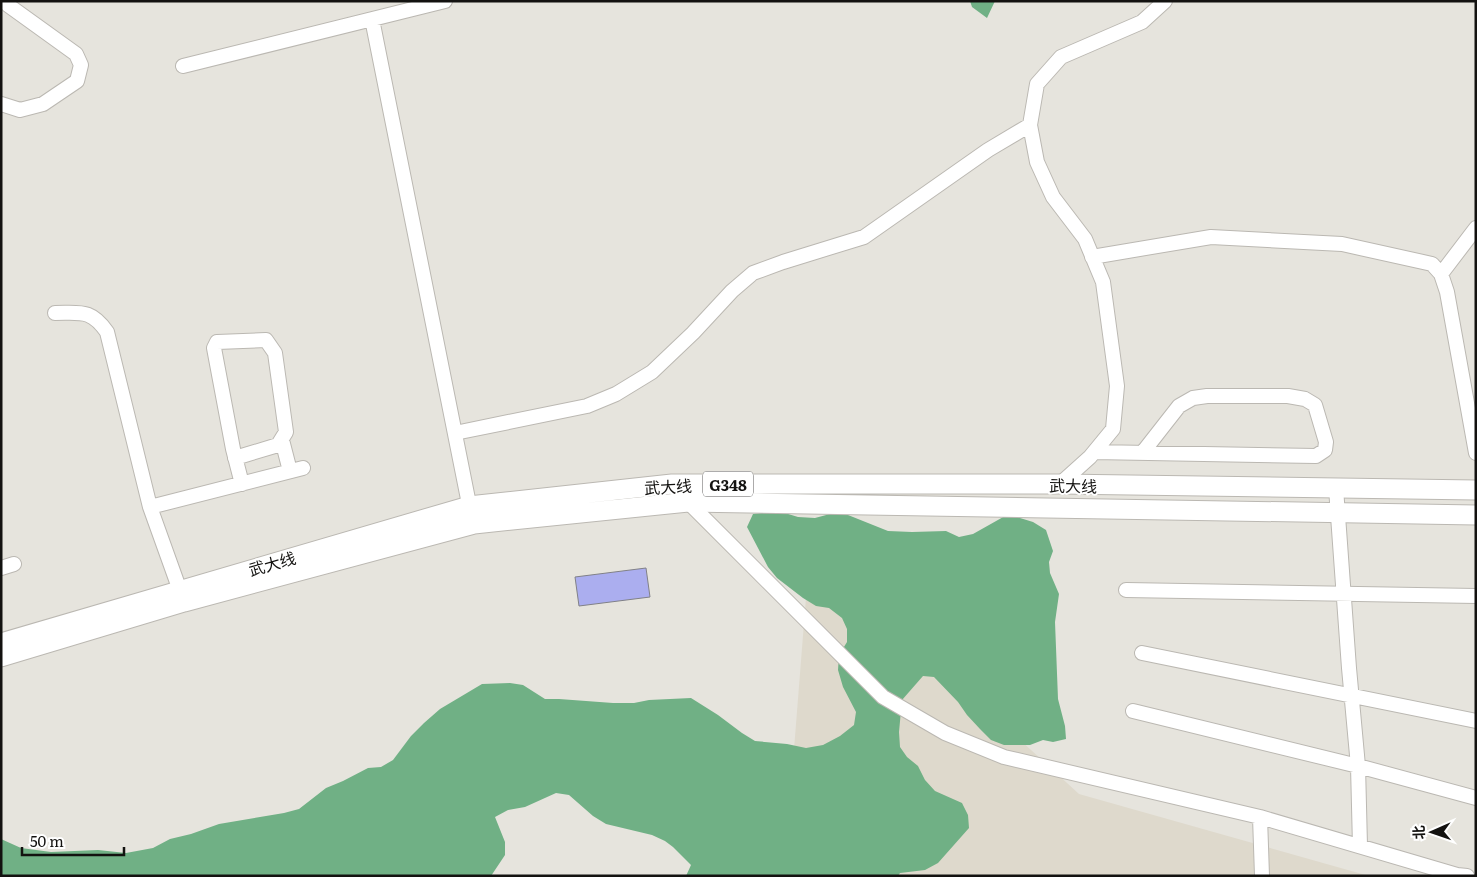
<svg xmlns="http://www.w3.org/2000/svg" width="1477" height="877" font-family="Literata,'Noto Sans SC',serif">
<style>
.built{fill:#ded9cc}
.forest{fill:#70b085}
.building{fill:#abaeef;stroke:#818187}
.lines{fill:none;stroke-linecap:round;stroke-linejoin:round}
.minor-casing{stroke:#bbb8b2;stroke-width:16}
.highway-casing{stroke:#bbb8b2;stroke-width:21}
.minor{stroke:#fff;stroke-width:14}
.highway{stroke:#fff;stroke-width:19}
.labels{text-anchor:middle;dominant-baseline:central;stroke-width:4;stroke-linejoin:round;paint-order:stroke}
.shield{fill:#fff;stroke:#5a5958;stroke-width:1}
.shield-label{font-size:15px;font-weight:bold;fill:#131210}
.street-label{font-size:16px;fill:#131210;stroke:#fff}
</style>
<rect width="100%" height="100%" fill="#e6e4dd"/>
<path class="built" d="M810,547L1079,794L1369,876H784Z"/>
<path class="forest" d="M970,1H995L987,18L972,7Z
M770,512L785,513L798,517L815,518L830,514L843,513L888,531L912,532L946,531L959,537L973,534L1005,516L1020,518L1033,522L1046,530L1053,551L1049,562L1050,573L1059,594L1055,622L1058,699L1065,726L1066,739L1053,742L1043,740L1030,745H1004L991,740L980,729L967,715L958,702L934,677L923,676L902,700L899,732L900,747L907,757L918,766L925,780L935,791L962,803L968,815L969,828L938,863L925,870L900,873L898,876H686L691,865L673,847L665,841L652,835L606,824L593,816L569,795L556,793L525,807L508,810L495,817L505,842V855L491,876H1V839L21,848L51,852L98,850L126,853L153,848L170,839L191,834L219,824L284,813L299,809L326,788L343,781L368,768L381,767L393,760L411,736L424,723L440,709L482,684L510,683L523,685L545,699H559L613,703H634L649,700L691,698L718,715L742,733L755,741L787,744L806,748L823,745L840,736L854,725L856,712L843,687L838,670L839,655L847,642V629L842,618L829,608L816,606L803,598L777,578L768,567L747,527L753,514Z"/>
<path class="building" d="M646,568L650,597L579,606L575,577Z"/>
<g class="lines">
<defs>
<path id="minor" d="M372,19L471,514
M183,66L445,1
M1,104L20,110L43,104L77,81L81,65L76,54L8,5L6,1
M1092,257L1211,237L1342,244L1432,264L1441,274L1447,292L1476,453
M1441,274L1476,228
M55,313C81,313 91,309 107,332L150,507L183,599
M455,433L587,406L616,394L652,372L693,333L732,291L753,273L783,262L864,237L988,150L1030,125
M282,440L290,471
M1094,452L1316,456L1325,450L1326,442L1315,405L1305,399L1288,396H1207L1193,398L1179,406L1143,452
M235,458L278,445L286,432L275,353L266,340L217,342L214,348L233,449L242,484
M1060,484L1090,457L1113,429L1117,386L1103,282L1085,239L1053,197L1037,162L1030,125L1037,84L1061,57L1142,22L1165,1
M1336,488L1349,668L1358,766L1360,846
M685,499L883,697L945,733L1004,757L1260,817L1457,875L1467,876
M150,507L303,468
M1,568L14,564
M1126,590L1476,596
M1142,653L1476,721
M1133,711L1358,766L1476,798
M1260,817L1262,876"/>
<path id="highway" d="M1,643L469,506L672,484H1060L1476,490
M1,657L184,602L474,524L688,502L1476,515"/>
</defs>
<use href="#minor" class="minor-casing"/>
<use href="#highway" class="highway-casing"/>
<use href="#minor" class="minor"/>
<use href="#highway" class="highway"/>
</g>
<g class="labels">
<rect class="shield" x="703" y="471.5" width="50" height="25" rx="4"/>
<g class="shield-label">
<text x="728" y="484">G348</text>
</g>
<g class="street-label">
<text transform="translate(1073 485) rotate(1)">武大线</text>
<text transform="translate(668 486) rotate(-3)">武大线</text>
<text transform="translate(272 563) rotate(-16)">武大线</text>
</g>
</g>
<rect width="1477" height="877" fill="none" stroke="#131210" stroke-width="5"/>
<g transform="translate(1432 832) rotate(268)" stroke="#ffffff" stroke-width="4" paint-order="stroke">
<path d="M0-4L9 19L0 12L-9 19Z" fill="#131210"/>
<text y="-8" font-size="14" font-weight="bold" text-anchor="middle" fill="#131210">北</text>
</g>
<path d="M22 847v8h102v-8" fill="none" stroke="#131210" stroke-width="2.5"/>
<text x="30" y="847" font-size="15" fill="#131210" stroke="#ffffff" stroke-width="4" paint-order="stroke">50 m</text>
</svg>
